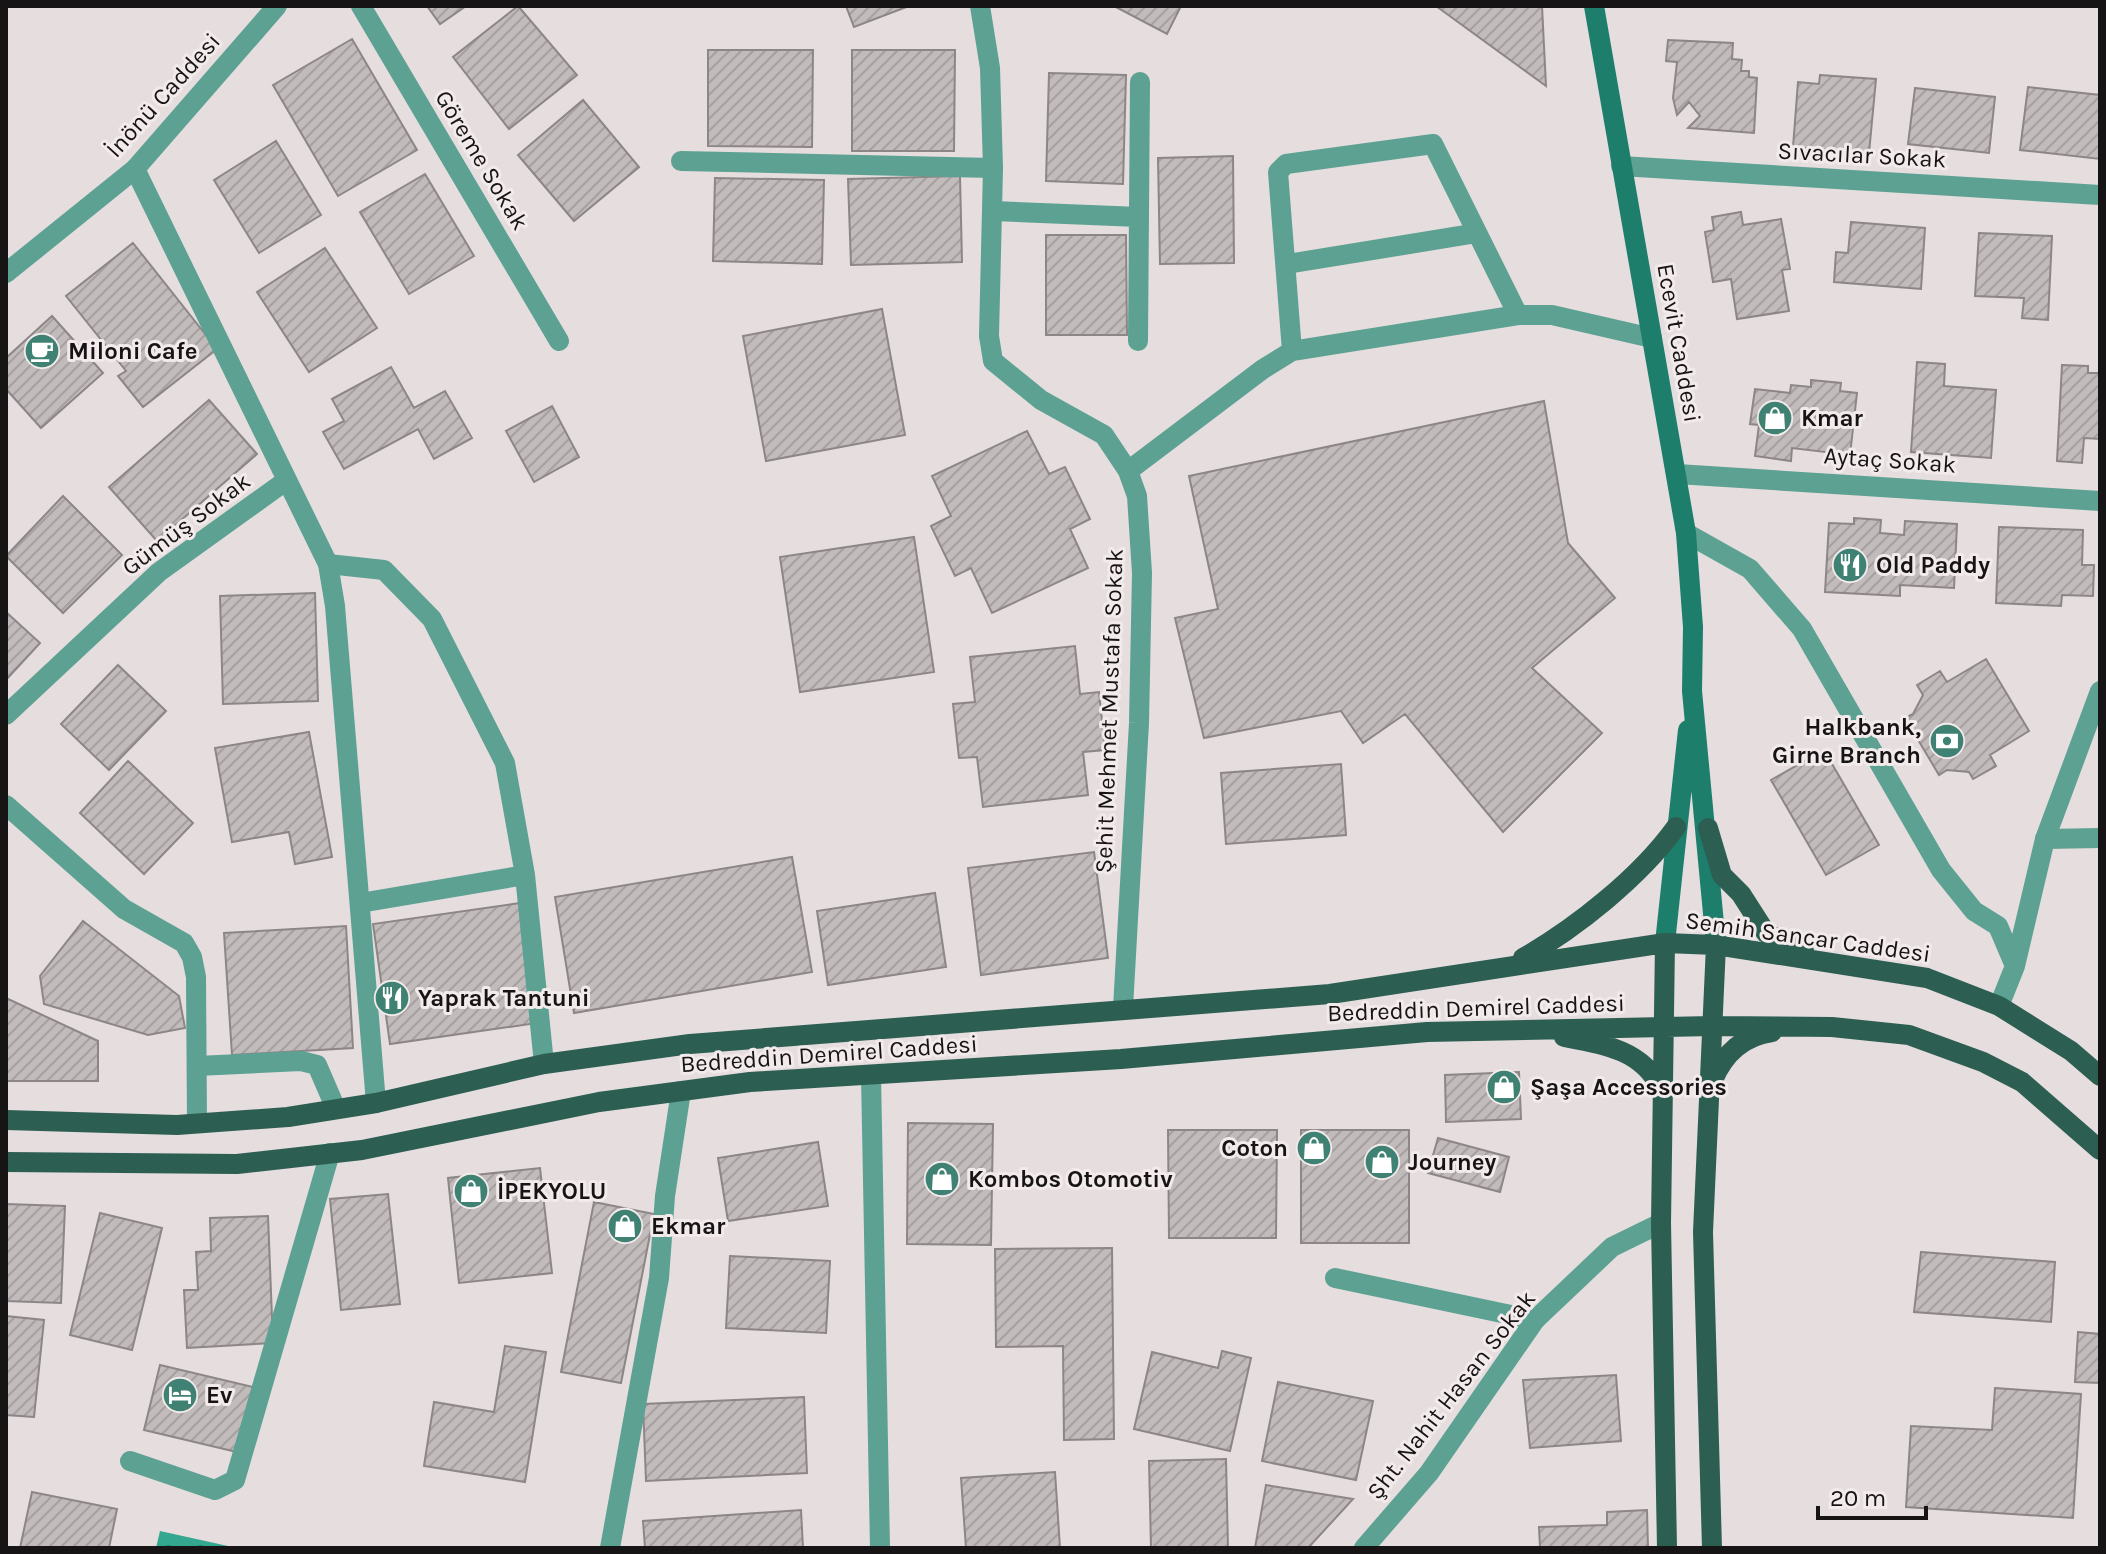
<svg xmlns="http://www.w3.org/2000/svg" width="2106" height="1554" font-family="Karla,sans-serif">
<style>
.water{fill:url(#water-waves)}
.building{fill:url(#building-hatch);stroke:#8d8687;stroke-width:2}
.lines{fill:none;stroke-linecap:round;stroke-linejoin:round}
.service{stroke:#5ca191;stroke-width:20}
.minor{stroke:#5ca191;stroke-width:20}
.tertiary{stroke:#5ca191;stroke-width:20}
.secondary{stroke:#1d7e6c;stroke-width:20}
.primary{stroke:#2d5e52;stroke-width:20}
.labels{text-anchor:middle;dominant-baseline:central;stroke-width:6;stroke-linejoin:round;paint-order:stroke}
.street-label{font-size:24px;fill:#171415;stroke:#f2eaeb}
.poi-label{font-size:24px;font-weight:bold;fill:#171415;stroke:#f2eaeb;text-anchor:start}
</style>
<defs>
<pattern id="water-waves" width="16" height="10" patternUnits="userSpaceOnUse" patternTransform="scale(2)"><rect width="16" height="10" fill="#34a790"/><path d="M0 5q4-4 8 0t8 0" fill="none" stroke="#2b8774"/></pattern>
<pattern id="building-hatch" width="6" height="6" patternUnits="userSpaceOnUse" patternTransform="scale(2)"><rect width="6" height="6" fill="#c2bbbc"/><path d="M-1 1l2-2M0 6l6-6M5 7l2-2" fill="none" stroke="#a6a0a1"/></pattern>
</defs>
<rect width="100%" height="100%" fill="#e5ddde"/>
<path class="water" d="M160,1531L237,1548H156Z"/>
<path class="building" d="M427,6H466L440,24Z
M518,6L577,75L509,129L453,57Z
M846,6H909L854,27Z
M1114,6H1181L1167,34Z
M1436,6H1542L1546,86Z
M352,39L417,150L338,196L273,85Z
M1668,40L1733,43L1732,59L1742,60L1741,71H1749V77L1757,78L1754,133L1688,128L1700,116L1689,102L1677,115L1673,98L1677,62L1666,61Z
M708,50H813L812,147L708,146Z
M852,50H955L954,151H852Z
M1049,73L1126,75L1123,184L1046,181Z
M1820,75L1876,79L1869,153L1793,147L1798,82L1819,84Z
M2028,87L2100,95V159L2020,150Z
M1915,88L1995,97L1989,153L1908,144Z
M583,100L639,167L574,221L518,155Z
M276,141L321,215L259,253L214,180Z
M1233,156L1234,263L1160,264L1158,158Z
M425,174L474,256L409,294L360,212Z
M960,176L962,262L851,265L848,179Z
M715,178L824,180L822,264L713,261Z
M1741,212L1743,225L1781,219L1790,269L1782,270L1789,311L1737,319L1731,279L1713,282L1705,232L1714,230L1712,217Z
M1851,222L1925,228L1921,289L1834,282L1836,252L1848,253Z
M1979,233L2052,236L2048,320L2022,318L2024,298L1975,296Z
M1046,235H1126L1127,335H1046Z
M133,243L217,349L143,407L118,376L126,371L66,296Z
M325,248L377,328L309,372L257,292Z
M882,309L905,435L766,461L743,336Z
M52,316L103,373L41,428L6,389V358Z
M1917,362L1945,364L1944,386L1996,390L1991,458L1911,452Z
M2062,365L2088,366V373H2100V439L2084,438L2082,463L2057,461Z
M391,367L414,408L445,391L472,438L434,459L418,429L344,469L323,432L344,421L332,399Z
M1811,380L1841,383L1840,391L1857,393L1850,455L1792,448L1791,461L1755,456L1759,425L1750,424L1755,389L1790,393L1791,385L1811,387Z
M209,400L257,454L157,541L109,487Z
M1544,401L1568,543L1615,598L1532,668L1602,733L1503,832L1405,714L1363,743L1341,711L1204,738L1175,618L1218,609L1189,476Z
M552,406L579,457L534,482L506,431Z
M1027,431L1049,474L1065,467L1090,519L1070,529L1088,568L992,613L971,568L955,576L931,526L951,516L932,476Z
M63,496L122,555L63,613L6,556Z
M1854,518L1881,520L1880,533L1904,535L1905,521L1957,524L1954,588L1900,585V596L1825,592L1829,523L1854,524Z
M1999,527L2083,530L2082,565H2094L2093,596L2062,595L2061,606L1996,603Z
M914,537L934,672L800,692L780,557Z
M315,593L318,701L223,704L220,596Z
M6,612L40,643L6,680Z
M1075,646L1080,694L1099,692L1105,750L1083,752L1088,795L983,807L977,757L959,758L953,704L975,702L970,657Z
M1986,659L2029,731L1990,755L1996,766L1973,779L1969,772L1947,770L1939,775L1905,718L1913,714L1923,695L1917,685L1940,671L1947,682Z
M118,665L166,711L109,770L61,724Z
M309,732L332,857L295,864L289,832L232,842L215,748Z
M1824,750L1879,845L1826,875L1771,780Z
M128,761L193,823L144,874L80,813Z
M1341,764L1346,835L1226,844L1221,773Z
M1094,852L1108,958L981,975L968,868Z
M792,857L812,972L574,1013L555,897Z
M935,893L946,967L828,985L817,911Z
M520,903L537,1023L390,1044L373,924Z
M83,921L179,996L185,1028L148,1035L44,1004L40,976Z
M346,926L353,1048L232,1055L224,933Z
M6,998L98,1041V1081H6Z
M1519,1072L1521,1119L1446,1122L1445,1075Z
M908,1123L993,1124L991,1245L907,1244Z
M1168,1130H1277L1276,1238H1169Z
M1301,1130H1409V1243H1301Z
M1438,1138L1509,1157L1500,1192L1428,1173Z
M818,1142L828,1206L728,1221L718,1158Z
M540,1168L552,1273L459,1283L448,1178Z
M388,1194L400,1304L341,1310L330,1199Z
M594,1202L654,1214L621,1383L561,1372Z
M6,1204L65,1206L61,1303L6,1301Z
M100,1213L162,1228L132,1350L70,1335Z
M268,1216L273,1343L187,1348L184,1290H198L196,1252L211,1251L210,1218Z
M1112,1248L1114,1439L1064,1440L1063,1346L996,1347L995,1249Z
M1921,1252L2055,1262L2051,1322L1914,1312Z
M730,1256L830,1261L826,1333L726,1328Z
M6,1316L44,1320L34,1417L6,1415Z
M2078,1332L2100,1334V1383L2075,1382Z
M505,1346L546,1352L525,1482L424,1466L434,1402L494,1412Z
M1222,1351L1251,1358L1230,1451L1134,1429L1152,1352L1218,1368Z
M160,1365L257,1388L241,1453L144,1430Z
M1616,1375L1621,1441L1530,1448L1523,1380Z
M1278,1382L1373,1401L1356,1480L1262,1461Z
M1995,1388L2081,1394L2073,1518L1906,1507L1911,1426L1992,1430Z
M804,1397L807,1473L646,1481L643,1404Z
M1226,1459L1228,1548H1151L1149,1461Z
M1055,1472L1060,1548H966L961,1478Z
M1266,1485L1353,1499L1308,1548H1255Z
M32,1492L117,1509L109,1548H20Z
M801,1510L803,1548H645L643,1521Z
M1647,1510L1648,1548H1540L1539,1527L1607,1525V1512Z"/>
<g class="lines">
<path class="service" d="M681,161L993,168
M992,211L1139,217
M1287,264L1477,233
M1138,341L1140,82
M1292,351L1278,172L1286,164L1433,144L1518,315
M1128,471L1263,369L1292,351L1518,315H1552L1652,338
M328,564L384,570L432,619L505,763L525,875L544,1064
M2045,839L2100,838
M360,903L525,875
M197,1066L301,1061L317,1065L336,1109
M1335,1278L1535,1320
M130,1461L215,1490L235,1480L330,1153
M610,1548L659,1278L665,1196L681,1091"/>
<path class="minor" d="M361,6L559,341
M980,6L990,68L993,168L989,336L993,361L1041,400L1104,435L1128,471L1137,496L1142,573L1139,723L1123,1008
M1621,166L2100,195
M135,169L328,564L335,606L376,1103
M1677,474L2100,501
M1686,533L1750,569L1802,629L1941,870L1974,911L1998,926L2015,966
M6,715L159,572L287,480
M6,805L124,909L184,943L192,957L196,977L197,1123
M1999,1006L2015,966L2045,839L2100,691
M871,1075L880,1548
M1364,1548L1429,1473L1535,1320L1612,1247L1661,1223"/>
<path class="tertiary" d="M6,273L135,169L277,6"/>
<path class="secondary" d="M1594,6L1686,533L1693,627L1692,691L1716,945
M1665,943L1688,730"/>
<path class="primary" d="M1708,828L1722,875L1741,894L1766,933L1804,951
M1665,943L1661,1223L1667,1548
M1523,958C1576,928 1640,877 1676,827
M1564,1037C1603,1044 1643,1050 1661,1089
M1713,1080C1724,1054 1743,1036 1772,1032
M6,1120L177,1125L288,1117L376,1103L544,1064L690,1044L1330,994L1665,943L1716,945L1927,978L1999,1006L2071,1051L2100,1076
M6,1162L237,1164L362,1150L599,1102L750,1082L1121,1059L1427,1032L1712,1026L1832,1027L1909,1035L1983,1062L2022,1082L2100,1150
M1712,1548L1703,1232L1716,945"/>
</g>
<defs>
<symbol id="cafe-disc" viewBox="-11 -11 22 22"><circle r="9.5" fill="#3f8172" stroke="#f2eaeb"/><path d="M-5.5-4.5H6V0H3Q3 3.5 0 3.5H-2.5Q-5.5 3.5-5.5 0ZM3-3.2v2h1.7v-2ZM-6 4.5H4V6H-6Z" fill="#fff"/></symbol>
<symbol id="shop-disc" viewBox="-11 -11 22 22"><circle r="9.5" fill="#3f8172" stroke="#f2eaeb"/><path d="M-5-2.5h2.3a2.7 3.5 0 0 1 5.4 0H5L5.5 6h-11ZM-1.5-2.5h3a1.5 2.3 0 0 0-3 0Z" fill="#fff"/></symbol>
<symbol id="restaurant-disc" viewBox="-11 -11 22 22"><circle r="9.5" fill="#3f8172" stroke="#f2eaeb"/><path d="M-5-6h1v4h1v-4h1v4h1v-4h1v5L-1.5 .5V6h-2V.5L-5-1ZM5-6V6H3V1.5H1.5Q1.5-4 5-6Z" fill="#fff"/></symbol>
<symbol id="bank-disc" viewBox="-11 -11 22 22"><circle r="9.5" fill="#3f8172" stroke="#f2eaeb"/><path d="M-6-4H6V4H-6ZM0-2.3a2.3 2.3 0 1 0 0 4.6a2.3 2.3 0 1 0 0-4.6Z" fill="#fff"/></symbol>
<symbol id="hotel-disc" viewBox="-11 -11 22 22"><circle r="9.5" fill="#3f8172" stroke="#f2eaeb"/><path d="M-6-4.5h1.5V1H6V5H4.5V3h-9V5H-6ZM-4 0a1.8 1.8 0 1 1 3.6 0ZM.5 0V-2.5h3Q6-2.5 6 0Z" fill="#fff"/></symbol>
</defs>
<g fill-rule="evenodd">
<use href="#cafe-disc" x="22" y="331" width="40" height="40"/>
<use href="#shop-disc" x="1755" y="398" width="40" height="40"/>
<use href="#restaurant-disc" x="1830" y="545" width="40" height="40"/>
<use href="#bank-disc" x="1927" y="721" width="40" height="40"/>
<use href="#restaurant-disc" x="372" y="978" width="40" height="40"/>
<use href="#shop-disc" x="1484" y="1067" width="40" height="40"/>
<use href="#shop-disc" x="1294" y="1128" width="40" height="40"/>
<use href="#shop-disc" x="1362" y="1142" width="40" height="40"/>
<use href="#shop-disc" x="922" y="1159" width="40" height="40"/>
<use href="#shop-disc" x="451" y="1171" width="40" height="40"/>
<use href="#shop-disc" x="605" y="1206" width="40" height="40"/>
<use href="#hotel-disc" x="160" y="1375" width="40" height="40"/>
</g>
<g class="labels">
<g class="street-label">
<text transform="translate(163 95) rotate(-48)">İnönü Caddesi</text>
<text transform="translate(1862 155) rotate(3)">Sıvacılar Sokak</text>
<text transform="translate(482 160) rotate(59)">Göreme Sokak</text>
<text transform="translate(1679 343) rotate(80)">Ecevit Caddesi</text>
<text transform="translate(1890 460) rotate(4)">Aytaç Sokak</text>
<text transform="translate(186 524) rotate(-37)">Gümüş Sokak</text>
<text transform="translate(1109 711) rotate(-88)">Şehit Mehmet Mustafa Sokak</text>
<text transform="translate(1808 937) rotate(8)">Semih Sancar Caddesi</text>
<text transform="translate(1476 1008) rotate(-2)">Bedreddin Demirel Caddesi</text>
<text transform="translate(829 1054) rotate(-4)">Bedreddin Demirel Caddesi</text>
<text transform="translate(1451 1395) rotate(-52)">Şht. Nahit Hasan Sokak</text>
</g>
<g class="poi-label">
<text x="68" y="351">Miloni Cafe</text>
<text x="1801" y="418">Kmar</text>
<text x="1876" y="565">Old Paddy</text>
<text x="1921" y="727" text-anchor="end">Halkbank,<tspan x="1921" dy="28">Girne Branch</tspan></text>
<text x="418" y="998">Yaprak Tantuni</text>
<text x="1530" y="1087">Şaşa Accessories</text>
<text x="1288" y="1148" text-anchor="end">Coton</text>
<text x="1408" y="1162">Journey</text>
<text x="968" y="1179">Kombos Otomotiv</text>
<text x="497" y="1191">İPEKYOLU</text>
<text x="651" y="1226">Ekmar</text>
<text x="206" y="1395">Ev</text>
</g>
</g>
<rect width="2106" height="1554" fill="none" stroke="#171415" stroke-width="16"/>
<path d="M1818 1506v12h108v-12" fill="none" stroke="#171415" stroke-width="4"/>
<text x="1830" y="1506" font-size="24" fill="#171415" stroke="#f2eaeb" stroke-width="6" paint-order="stroke">20 m</text>
</svg>
